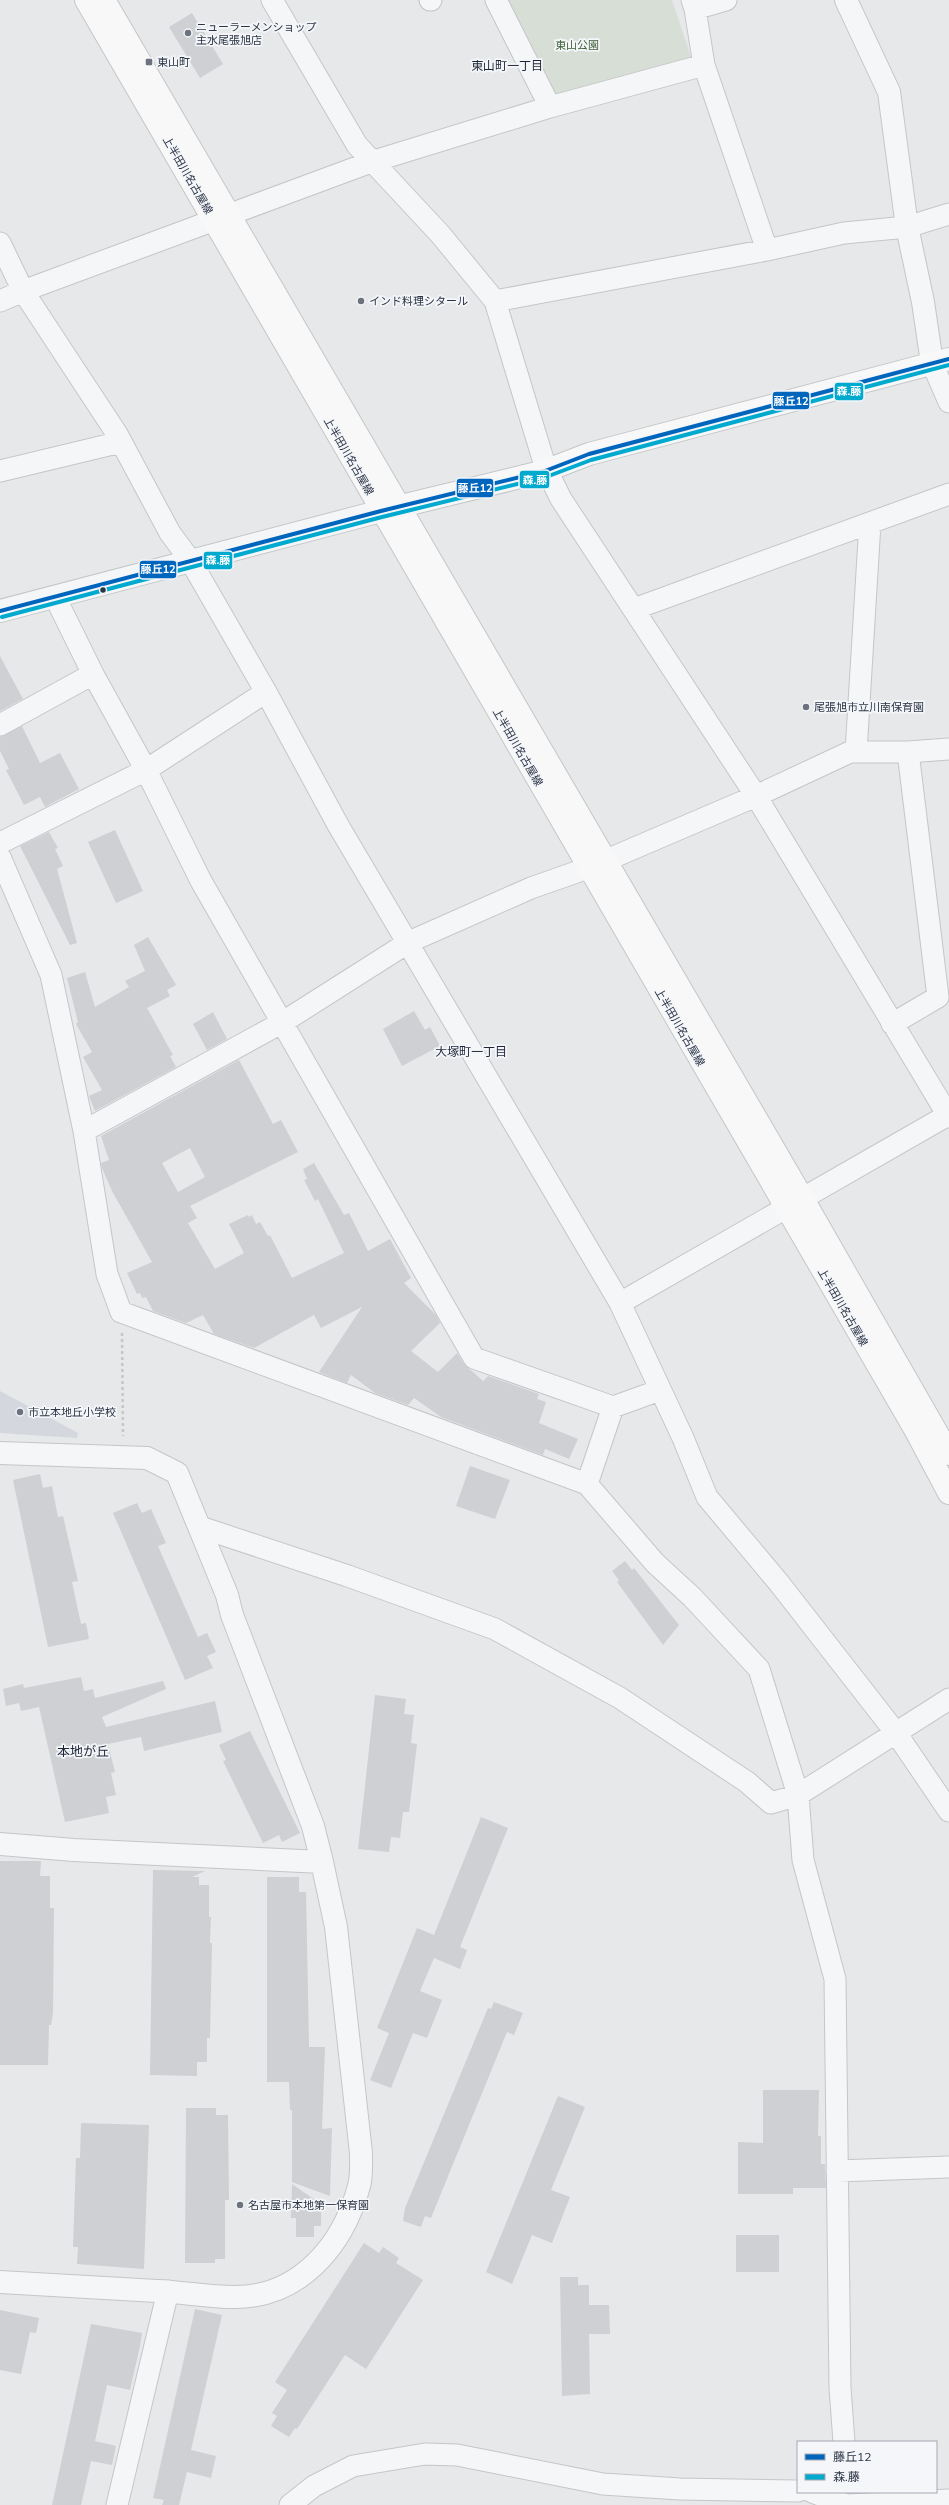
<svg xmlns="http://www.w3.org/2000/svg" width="949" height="2505" font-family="Mulish,'Noto Sans JP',sans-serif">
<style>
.built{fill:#d4d7dd}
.green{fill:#d6ded6}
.building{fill:#ced0d3;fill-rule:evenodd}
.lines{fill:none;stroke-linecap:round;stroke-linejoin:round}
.minor-casing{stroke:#c4c6c8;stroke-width:23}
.tertiary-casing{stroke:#c4c6c8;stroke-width:24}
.secondary-casing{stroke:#c4c6c8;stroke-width:24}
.path{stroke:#c5c6ca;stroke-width:2.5;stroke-dasharray:3 3;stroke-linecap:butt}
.minor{stroke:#f5f6f7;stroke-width:21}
.tertiary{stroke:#f5f6f7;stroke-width:22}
.secondary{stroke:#f8f8f8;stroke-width:22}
.bus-1-casing{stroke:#f4f6f9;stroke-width:7}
.bus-2-casing{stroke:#f4f6f9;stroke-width:7}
.bus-1{stroke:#0065bd;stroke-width:4}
.bus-2{stroke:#00a9ce;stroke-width:4}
.poi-dot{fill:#6c737f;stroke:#f4f6f9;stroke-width:1.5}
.bus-dot{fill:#2b3445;stroke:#f4f6f9;stroke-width:1.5}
.labels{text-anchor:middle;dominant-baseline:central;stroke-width:3.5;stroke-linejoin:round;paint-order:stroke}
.poi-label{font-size:11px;fill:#2b3445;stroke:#f4f6f9;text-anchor:start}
.park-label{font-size:11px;fill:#3f6138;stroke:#f4f6f9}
.street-label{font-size:11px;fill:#2b3445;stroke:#f4f6f9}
.neighbourhood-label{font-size:12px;fill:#1d2536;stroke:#f4f6f9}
.quarter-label{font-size:13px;fill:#1d2536;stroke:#f4f6f9}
.line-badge{stroke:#f4f6f9;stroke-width:1.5}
.badge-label{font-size:11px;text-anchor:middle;font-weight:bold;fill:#fff}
</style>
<rect width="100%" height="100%" fill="#e6e8ea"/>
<path class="built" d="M0,1391L78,1433L77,1438L0,1433Z"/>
<path class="green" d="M506,0H672L692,60L553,98Z"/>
<path class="building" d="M192,13L223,64L200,78L169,27Z
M0,656L23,699L0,711Z
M22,726L40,763L60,753L79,789L45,807L40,797L24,805L6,770L9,769L0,751V737Z
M115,830L143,891L116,903L88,842Z
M49,832L58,848L55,849L63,866L57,869L77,943L70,945L20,846Z
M148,937L176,985L167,990L170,996L147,1008L173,1055L170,1056L176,1067L95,1111L89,1096L102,1090L83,1057L92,1052L76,1024L78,1022L67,978L85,972L95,1007L129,987L125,981L145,971L134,945Z
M414,1011L425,1030L430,1027L440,1046L402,1066L383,1029Z
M213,1012L227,1039L207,1050L193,1024Z
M239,1060L273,1124L281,1120L298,1152L190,1206L197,1218L188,1223L215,1269L244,1253L229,1224L248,1215L249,1217L252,1215L256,1224L260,1222L268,1236L270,1235L292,1278L344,1253L318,1199L315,1201L304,1180L307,1179L303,1169L314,1163L344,1215L349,1213L368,1251L390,1239L411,1278L404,1283L436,1315L440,1323L411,1351L438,1372L457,1353L464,1364L483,1381L488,1376L539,1394L537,1399L546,1402L539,1423L578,1439L569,1459L545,1449L543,1455L441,1417L414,1398L408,1405L375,1393L351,1375L347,1383L319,1372L362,1307L321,1328L314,1315L254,1348L214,1334L203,1315L186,1323L153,1311L146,1297L142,1298L140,1293L137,1294L127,1273L152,1262L112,1191L102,1168L101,1163L109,1160L101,1136ZM190,1148L205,1177L178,1192L162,1163Z
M470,1466L510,1480L495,1519L456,1506Z
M40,1474L43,1488L52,1486L58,1517L63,1516L78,1581L72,1582L81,1624L86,1623L89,1639L48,1647L13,1480Z
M137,1503L142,1513L151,1509L166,1543L158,1546L198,1637L207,1633L216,1652L207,1656L213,1668L185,1680L113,1513Z
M625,1561L632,1570L634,1568L679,1625L663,1645L617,1582L619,1580L612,1571Z
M81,1677L84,1691L93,1689L95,1698L163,1681L166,1689L102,1717L106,1727L215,1701L222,1732L144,1751L141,1737L108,1744L115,1772L111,1773L116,1795L106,1797L109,1813L65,1822L39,1707L21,1711L19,1703L6,1706L3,1689L23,1684L24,1688Z
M375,1695L406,1699L404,1714L414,1715L411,1743L417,1744L409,1812H403L400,1838L391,1837L389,1852L358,1849Z
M250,1731L300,1833L282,1842L279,1835L263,1843L223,1761L226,1760L219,1745Z
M481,1817L508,1828L460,1947L467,1950L460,1969L434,1958L420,1991L442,2000L427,2038L413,2033L391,2088L370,2080L389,2033L377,2028L417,1928L434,1935Z
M0,1861H41L40,1876H50V1908H54L53,2013L51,2025H49L48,2065H0Z
M153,1870L205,1871L192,1877H199V1885H209V1917H211L210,1943H212L210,2038H207V2062H197V2076L150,2075Z
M267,1877H299V1892H306L309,2044V2047H325L322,2129L332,2128L330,2196L292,2182V2110H290L289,2082H267Z
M494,2002L523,2013L514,2035L507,2032L431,2218L425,2216L421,2227L403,2221L405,2208L488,2008L491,2009Z
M763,2090H819L818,2136H821V2164H825L826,2188H793V2194H738V2142L763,2143Z
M558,2096L585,2107L551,2190L570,2197L552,2243L532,2235L512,2284L486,2272Z
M186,2108H216V2115H228L229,2200H225V2259H215V2263H185Z
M81,2123L149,2125L144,2269L77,2264L78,2247H73L76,2158H80Z
M292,2184L321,2204V2226H314V2237H296V2218H291Z
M736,2235H779V2272H736Z
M364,2243L379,2253L383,2247L399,2258L396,2263L423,2280L366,2369L345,2355L297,2429L295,2428L289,2437L271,2426L277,2416L272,2413L287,2390L275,2382Z
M560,2277H578V2285H589V2305H609L610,2334H589L590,2394L562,2396Z
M195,2309L222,2315L191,2450L216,2456L211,2478L187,2472L179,2505H162L164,2500L153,2498Z
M0,2310L39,2318L36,2333L30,2332L21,2374L0,2370Z
M91,2324L142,2333L140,2346L130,2390L107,2385L95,2441L116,2446L112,2465L91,2461L81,2505H52Z"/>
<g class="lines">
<defs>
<path id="minor" d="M272,0L357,145L440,234L495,301L546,469L561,499L756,796L949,1117
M430,0H431
M496,0L550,107
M692,0L695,9L704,65L767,250
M695,9L726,0
M0,243L23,291L117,434L170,533L190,560L266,692L338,825L620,1303L683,1438L707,1497L779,1583L896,1733L949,1811
M0,301L23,291L371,162L550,107L704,65
M495,301L767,250L844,233L907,227L949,214
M932,363L949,402
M0,471L121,442
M55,597L93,674L146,770L201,881L474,1358L613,1407L660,1390
M634,609L949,494
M0,725L93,674
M856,752L870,523
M0,843L146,770L266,692
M0,857L51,975L84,1131L107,1274L121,1312L587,1484L655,1563L692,1597L759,1669L798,1795L803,1860L835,1979L840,2388L844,2442
M892,1024L938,997L908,752
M84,1131L283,1022L409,942L531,888L588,868L756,796L850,752H908L949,749
M620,1303L948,1115
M587,1484L613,1407
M200,1527L348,1576L495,1629L620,1698L747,1782L771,1803L798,1795L949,1699
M837,2171L949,2167
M812,2492L847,2505L949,2500
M117,2505L168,2291
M290,2505L314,2486L353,2466L425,2454L457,2455L603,2484L680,2489L798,2491"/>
<path id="tertiary" d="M846,0L889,92L907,227L923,302L932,363
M0,611L381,511
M0,1453L147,1458L177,1473L227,1595L232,1615L313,1826L322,1862L336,1927L361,2153C361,2163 362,2176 359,2186C343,2246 299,2298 233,2297C208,2297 183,2292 157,2291C105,2288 52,2285 0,2282
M0,1844L74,1850L322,1862"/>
<path id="secondary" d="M86,0L916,1431L949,1493
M104,0L803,1199L949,1454
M385,510L545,471L589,454L949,359"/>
</defs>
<use href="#minor" class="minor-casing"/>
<use href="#tertiary" class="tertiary-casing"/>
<use href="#secondary" class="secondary-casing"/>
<path class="path" d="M122,1333L123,1436"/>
<use href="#minor" class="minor"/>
<use href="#tertiary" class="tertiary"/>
<use href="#secondary" class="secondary"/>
<defs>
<path id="bus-1" d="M0,611L381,511L545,471L589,454L949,359"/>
<path id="bus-2" d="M2,617L382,517L546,477L591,460L949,365"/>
</defs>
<use href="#bus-1" class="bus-1-casing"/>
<use href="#bus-2" class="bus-2-casing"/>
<use href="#bus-1" class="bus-1"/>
<use href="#bus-2" class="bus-2"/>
</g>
<g class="poi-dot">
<circle cx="188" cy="33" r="4"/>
<rect x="145" y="58" width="8" height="8" rx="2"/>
<circle cx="361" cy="301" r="4"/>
<circle cx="806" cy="707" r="4"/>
<circle cx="20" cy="1412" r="4"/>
<circle cx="240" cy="2205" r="4"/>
</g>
<circle class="bus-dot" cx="103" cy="590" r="3.5"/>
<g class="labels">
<g class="poi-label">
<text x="196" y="27">ニューラーメンショップ<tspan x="196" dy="13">主水尾張旭店</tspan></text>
<text x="157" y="62">東山町</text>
<text x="369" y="301">インド料理シタール</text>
<text x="814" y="707">尾張旭市立川南保育園</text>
<text x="28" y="1412">市立本地丘小学校</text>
<text x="248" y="2205">名古屋市本地第一保育園</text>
</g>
<g class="park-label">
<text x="577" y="45">東山公園</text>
</g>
<g class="street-label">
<text transform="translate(188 175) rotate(60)">上半田川名古屋線</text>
<text transform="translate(349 456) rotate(60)">上半田川名古屋線</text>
<text transform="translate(518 747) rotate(60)">上半田川名古屋線</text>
<text transform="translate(680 1027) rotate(60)">上半田川名古屋線</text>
<text transform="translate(843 1307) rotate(60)">上半田川名古屋線</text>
</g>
<g class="neighbourhood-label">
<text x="507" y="65">東山町一丁目</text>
<text x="471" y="1051">大塚町一丁目</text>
</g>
<g class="quarter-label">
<text x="83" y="1751">本地が丘</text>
</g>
</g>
<g class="line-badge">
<rect x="834" y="382" width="30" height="19" rx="4" fill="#00a9ce"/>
<rect x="772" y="391" width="38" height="19" rx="4" fill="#0065bd"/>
<rect x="519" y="470" width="31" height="19" rx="4" fill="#00a9ce"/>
<rect x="456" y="478" width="38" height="20" rx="4" fill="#0065bd"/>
<rect x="203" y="551" width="30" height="19" rx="4" fill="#00a9ce"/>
<rect x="139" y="560" width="38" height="19" rx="4" fill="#0065bd"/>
</g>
<g class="badge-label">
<text x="849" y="395">森.藤</text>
<text x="791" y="405">藤丘12</text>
<text x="535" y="484">森.藤</text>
<text x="475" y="492">藤丘12</text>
<text x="218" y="564">森.藤</text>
<text x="158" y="573">藤丘12</text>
</g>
<rect x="797" y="2441" width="140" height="52" fill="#f4f6f9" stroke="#a4a8b1"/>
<rect x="805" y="2454" width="20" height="6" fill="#0065bd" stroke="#a4a8b1"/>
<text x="833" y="2461" font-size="12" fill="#2b3445">藤丘12</text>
<rect x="805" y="2474" width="20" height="6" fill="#00a9ce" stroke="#a4a8b1"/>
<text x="833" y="2481" font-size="12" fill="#2b3445">森.藤</text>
</svg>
